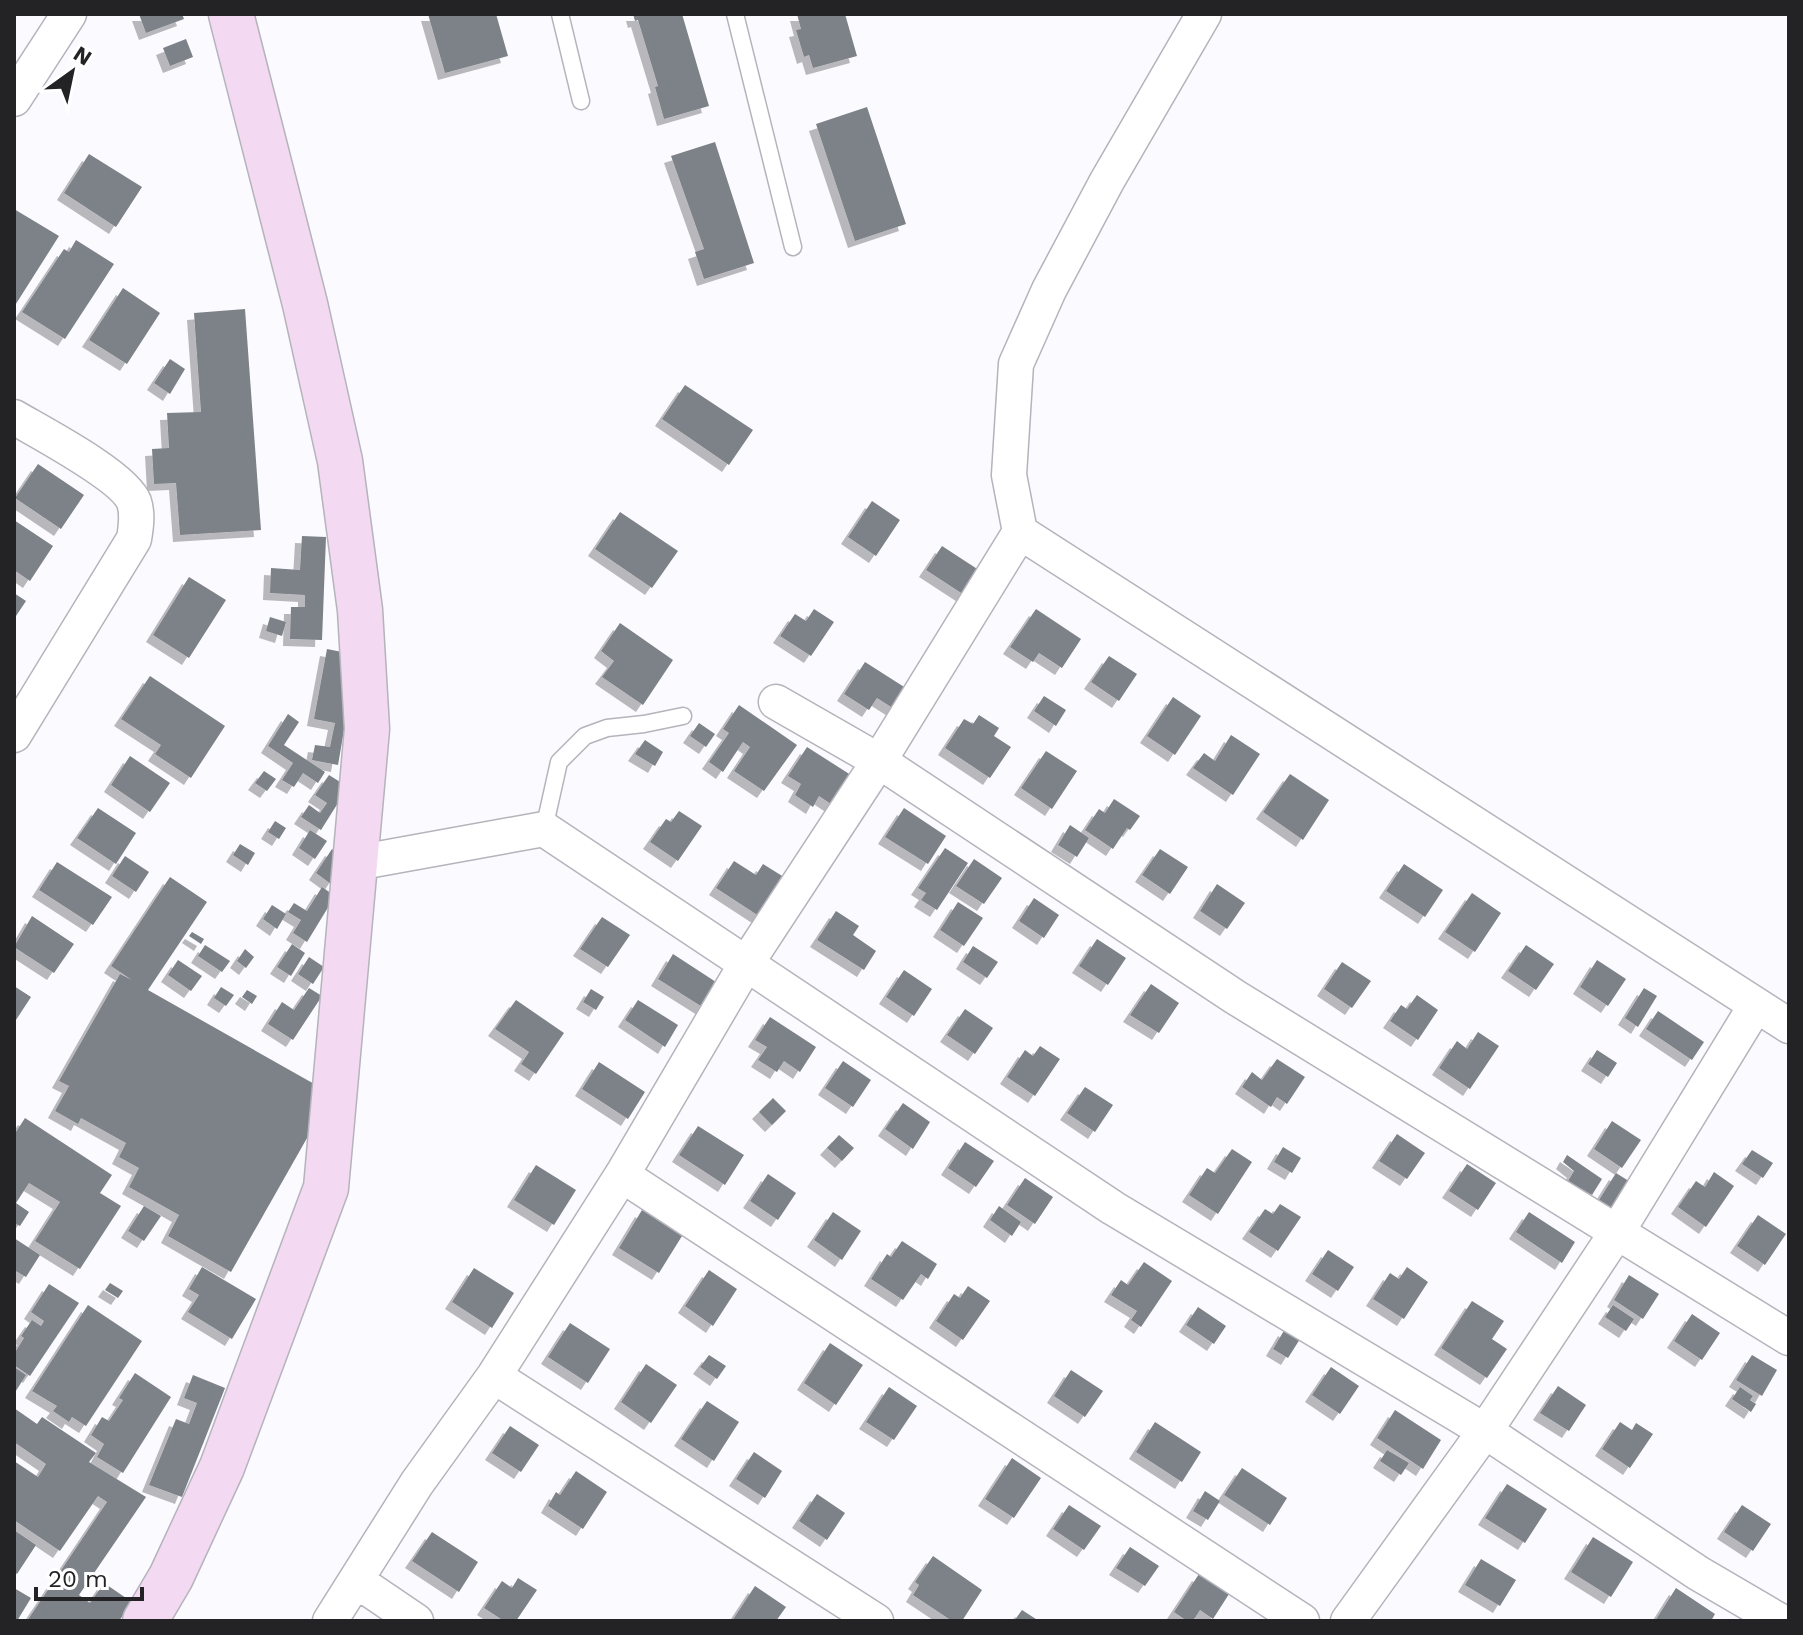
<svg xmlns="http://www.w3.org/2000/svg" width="1803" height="1635" font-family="'Work Sans',sans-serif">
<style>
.building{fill:#7d8188;filter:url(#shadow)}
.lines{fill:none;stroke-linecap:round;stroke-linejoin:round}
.service-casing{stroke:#b5b3bb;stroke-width:19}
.minor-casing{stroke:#b5b3bb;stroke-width:37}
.secondary-casing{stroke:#b5b3bb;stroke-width:47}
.service{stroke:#fff;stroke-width:16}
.minor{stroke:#fff;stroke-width:34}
.secondary{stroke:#f3d9f1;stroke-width:44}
</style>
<defs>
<filter id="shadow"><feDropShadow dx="-7" dy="7" stdDeviation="0" flood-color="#0004"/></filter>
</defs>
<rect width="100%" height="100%" fill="#fbfaff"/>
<path class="building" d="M139,14H182L184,19L146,33Z
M428,14H496L508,56L445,73Z
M633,14H682L709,106L664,119L655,87L658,86L638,20L635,21Z
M797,14H845L857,56L813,68L809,55L804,57L796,30L801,29Z
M186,39L193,57L170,66L163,48Z
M867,107L906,224L855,241L816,124Z
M715,142L754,263L704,279L695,252L704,249L671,156Z
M89,154L142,187L116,227L64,193Z
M14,209L59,236L14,307Z
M76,240L114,264L65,339L22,312L64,249L69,252Z
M123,288L160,313L127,364L89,340Z
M245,309L261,530L180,535L176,483L154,484L152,449L169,448L167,413L201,412L194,313Z
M170,359L185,369L170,394L154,383Z
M685,385L753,430L729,465L662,419Z
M38,464L84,495L61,529L15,498Z
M872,501L900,520L876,556L848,537Z
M620,512L678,551L652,588L595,549Z
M14,520L53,546L30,581L14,570Z
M302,536L326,537L322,640L290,639L291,607H305V595L270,593L271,568L300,570Z
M942,546L988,576L972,600L926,570Z
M189,577L226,600L189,658L153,635Z
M14,593L26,601L14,619Z
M814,609L834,622L811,656L780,636L795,614L806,621Z
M1036,609L1081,639L1062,668L1039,653L1033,662L1010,647Z
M270,617L286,622L282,636L266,631Z
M620,623L673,660L643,705L602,677L614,661L601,651Z
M327,649L357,655L338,765L312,760L315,745L330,747L335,723L314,719Z
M1109,656L1137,674L1119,701L1091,682Z
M865,662L912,692L899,712L877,698L869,710L844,694Z
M150,676L225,726L191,778L155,754L161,745L121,719Z
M1044,696L1066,710L1056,726L1034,711Z
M1173,697L1201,716L1175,755L1147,736Z
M739,705L797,745L764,791L734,771L750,747L743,742L723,772L709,762L729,733L723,729Z
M288,714L299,722L284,745L325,772L318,783L303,773L294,787L282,780L293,763L268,746Z
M979,715L999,728L994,736L1011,747L990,778L945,748L964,719L973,724Z
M699,723L715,734L706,747L690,736Z
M1231,735L1260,754L1233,795L1193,768L1204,753L1215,761Z
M645,740L663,752L655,766L635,754Z
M807,747L854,777L834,806L819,796L813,807L795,795L801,784L788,776Z
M1046,751L1077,771L1052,809L1021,788Z
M130,756L170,783L150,812L111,785Z
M264,771L276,779L267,791L255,783Z
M1290,774L1329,800L1303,840L1263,812Z
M329,775L348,787L321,830L301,817L309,805L320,813L327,803L315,795Z
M1114,799L1140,816L1130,830L1127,828L1113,849L1085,830L1099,809L1105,813Z
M98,808L136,833L116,864L77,838Z
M904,808L946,836L928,864L885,837Z
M679,811L702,826L678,861L650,842L666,819L671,822Z
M275,821L286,828L279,839L268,832Z
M1070,825L1089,838L1077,857L1058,845Z
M310,830L327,841L315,859L299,848Z
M240,844L255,853L248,865L233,855Z
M945,848L968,863L937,910L921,900L926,893L918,888Z
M332,849L348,859L331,884L316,873Z
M1160,849L1188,867L1170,894L1142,875Z
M125,856L149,872L136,892L112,876Z
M974,859L1002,878L984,904L956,886Z
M734,861L756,875L763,864L787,879L762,918L716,888Z
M57,862L112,897L93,925L39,890Z
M1404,864L1443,890L1425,917L1386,891Z
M170,877L207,902L148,990L332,1094L231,1272L168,1236L179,1215L129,1187L139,1168L119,1157L126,1143L81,1118L78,1124L55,1111L69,1086L59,1081L120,974L132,980L111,966Z
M1217,884L1245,903L1227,929L1200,911Z
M322,887L335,896L307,942L293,933L301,920L288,912L294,903L307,911Z
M1472,893L1501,913L1475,952L1445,932Z
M1034,898L1059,915L1044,938L1019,921Z
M958,902L983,918L964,946L940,930Z
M272,905L286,914L277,929L263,919Z
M836,911L859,926L853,935L876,951L864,970L817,940Z
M32,916L74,944L54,973L14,947Z
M602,917L630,935L608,967L580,949Z
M192,932L204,939L201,944L189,936Z
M1097,939L1126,958L1108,985L1079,966Z
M292,944L305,953L291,976L277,967Z
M205,945L230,961L222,972L198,956Z
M1526,945L1554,964L1536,990L1508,971Z
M973,946L998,962L987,978L963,962Z
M245,949L254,957L246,968L237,961Z
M673,954L719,984L704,1008L658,979Z
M309,957L324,967L313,984L298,974Z
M178,960L202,976L191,991L168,975Z
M1597,960L1626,979L1608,1006L1580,987Z
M1342,962L1371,981L1352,1008L1324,989Z
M904,970L932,989L914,1016L886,997Z
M1151,984L1179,1003L1159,1033L1130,1015Z
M14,986L31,997L14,1023Z
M221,987L234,995L226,1006L214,998Z
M309,988L322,996L293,1040L268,1024L282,1002L294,1010Z
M1644,988L1657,996L1638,1027L1625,1018Z
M591,989L604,997L596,1010L583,1002Z
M247,990L257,996L252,1004L242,997Z
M1417,995L1438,1010L1418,1040L1390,1021L1401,1005L1407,1009Z
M516,1000L564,1033L536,1074L521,1064L529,1052L495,1029Z
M638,1000L678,1025L665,1047L625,1020Z
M965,1009L993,1028L975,1054L947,1035Z
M1658,1011L1704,1042L1692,1060L1646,1029Z
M770,1017L816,1047L800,1072L784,1061L777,1072L758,1060L767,1047L755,1040Z
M1478,1032L1499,1046L1470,1089L1439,1068L1457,1041L1467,1049Z
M1040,1046L1060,1059L1035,1096L1007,1077L1025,1050L1033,1056Z
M1597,1050L1617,1063L1608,1077L1588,1064Z
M1277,1059L1305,1077L1287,1104L1277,1097L1271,1107L1242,1087L1252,1072L1262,1080Z
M843,1061L871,1080L853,1107L825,1088Z
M599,1062L645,1092L628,1119L582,1089Z
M1085,1087L1113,1105L1095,1132L1067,1113Z
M773,1098L786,1111L772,1125L759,1112Z
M903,1103L930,1122L913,1149L885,1129Z
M25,1118L112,1175L100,1193L121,1206L80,1269L35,1241L60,1202L29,1183L16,1203L29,1212L20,1226L14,1223V1135Z
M1612,1121L1641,1140L1622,1168L1594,1149Z
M698,1126L744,1155L725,1185L679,1155Z
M1397,1134L1425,1153L1407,1179L1379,1161Z
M839,1135L854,1148L842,1161L827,1148Z
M965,1142L994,1161L976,1187L948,1168Z
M1283,1147L1301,1158L1292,1173L1274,1162Z
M1232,1149L1252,1162L1218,1214L1189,1195L1207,1168L1215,1173Z
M1752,1150L1773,1163L1763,1178L1742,1164Z
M1567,1155L1602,1179L1592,1195L1568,1181L1574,1171L1563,1162Z
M1467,1164L1496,1183L1478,1210L1449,1191Z
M536,1165L576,1190L554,1225L514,1200Z
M1714,1172L1734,1186L1706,1227L1678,1207L1696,1181L1705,1187Z
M1616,1173L1632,1183L1615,1210L1599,1200Z
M768,1174L796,1193L778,1220L750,1201Z
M1025,1178L1053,1197L1035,1224L1007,1205Z
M1280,1204L1301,1217L1278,1251L1249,1232L1265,1209L1273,1214Z
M144,1206L161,1216L144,1241L128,1231Z
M999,1206L1021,1222L1012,1236L990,1220Z
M642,1210L682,1236L659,1273L619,1248Z
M833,1212L861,1231L842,1260L814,1240Z
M1529,1212L1575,1242L1562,1263L1516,1232Z
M1758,1215L1786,1234L1765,1265L1737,1246Z
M14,1238L40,1255L26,1277L14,1270Z
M902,1241L937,1264L928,1279L921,1274L903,1300L871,1279L887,1254L891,1257Z
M1328,1250L1354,1267L1338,1291L1312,1274Z
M1144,1262L1172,1281L1141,1327L1131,1320L1137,1311L1111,1295L1121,1280L1128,1285Z
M202,1267L256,1299L232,1339L188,1312L199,1295L189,1289Z
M1407,1267L1428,1282L1404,1319L1373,1299L1390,1273L1399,1279Z
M474,1268L514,1293L492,1328L452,1302Z
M709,1270L737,1289L713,1326L685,1306Z
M1629,1275L1659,1294L1643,1319L1614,1300Z
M110,1283L123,1291L118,1298L105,1290Z
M49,1284L79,1303L30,1376L14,1365V1354L24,1338L21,1336L32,1320L41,1326L44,1321L31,1312Z
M968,1286L990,1301L963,1340L936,1321L954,1294L960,1298Z
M1472,1301L1504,1321L1492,1339L1507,1349L1487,1378L1441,1348Z
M88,1305L142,1341L86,1426L72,1417L69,1422L53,1411L57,1406L32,1391Z
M1613,1305L1634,1319L1626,1331L1605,1317Z
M1198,1307L1226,1326L1214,1344L1186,1325Z
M1692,1314L1720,1333L1702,1360L1674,1341Z
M570,1323L610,1349L588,1383L548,1357Z
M1285,1329L1300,1339L1288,1358L1273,1349Z
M830,1343L863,1365L836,1405L804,1383Z
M709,1355L726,1366L717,1379L700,1367Z
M1752,1355L1777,1370L1762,1396L1736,1380Z
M646,1364L677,1385L651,1423L621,1402Z
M14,1367L26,1375L14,1394Z
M1331,1367L1359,1386L1340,1414L1312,1395Z
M1071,1370L1103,1391L1085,1417L1054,1396Z
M135,1373L171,1397L123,1473L97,1457L104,1444L91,1435L102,1417L109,1421L123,1400L119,1398Z
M193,1375L225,1388L182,1497L149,1485L176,1419L189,1424L197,1403L184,1398Z
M1558,1386L1586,1405L1569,1431L1540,1413Z
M889,1387L917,1406L894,1440L866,1422Z
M1740,1387L1753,1396L1750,1400L1756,1404L1751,1412L1732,1399Z
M707,1401L739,1422L714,1461L681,1439Z
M14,1408L37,1424L42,1417L96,1453L89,1462L146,1497L79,1595L90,1603L104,1583L132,1602L119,1621H27L107,1502L98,1496L60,1551L14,1520V1461L38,1477L46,1464L14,1442Z
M1395,1410L1441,1440L1423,1469L1377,1438Z
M1155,1422L1201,1452L1182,1482L1136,1452Z
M1620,1422L1632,1430L1636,1423L1653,1434L1630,1468L1602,1449Z
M510,1426L539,1445L521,1472L492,1453Z
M1387,1450L1409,1463L1401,1475L1380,1461Z
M754,1452L782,1471L765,1498L736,1479Z
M1012,1458L1041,1478L1014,1518L985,1499Z
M1242,1468L1287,1498L1270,1525L1224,1495Z
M576,1471L607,1492L583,1529L548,1506L556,1492L560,1495Z
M1507,1484L1547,1509L1525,1543L1485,1518Z
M1205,1491L1220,1501L1208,1520L1193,1511Z
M817,1494L845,1513L827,1540L799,1521Z
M1069,1505L1101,1526L1084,1550L1053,1529Z
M1742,1505L1771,1524L1753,1551L1724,1532Z
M14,1530L36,1545L17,1574L14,1572Z
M432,1532L478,1562L459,1592L412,1561Z
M1593,1537L1633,1562L1611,1597L1571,1572Z
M1130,1547L1159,1566L1145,1586L1116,1568Z
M933,1556L982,1590L962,1621H952L913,1595L919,1585L915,1582Z
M1481,1559L1516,1580L1500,1606L1465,1585Z
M1199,1574L1229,1594L1213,1619L1200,1610L1193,1621H1187L1174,1612Z
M518,1578L537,1590L516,1621H504L484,1608L502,1581L512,1588Z
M755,1586L786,1607L776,1621H732Z
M14,1588L31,1598L17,1621H14Z
M1676,1588L1715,1614L1711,1621H1655Z
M1022,1610L1039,1621H1014Z"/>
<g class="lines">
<defs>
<path id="service" d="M560,14L581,101
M735,14L793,247
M544,829L559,762L585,736L607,728L644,724L683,716"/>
<path id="minor" d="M1204,14L1107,181L1049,290L1016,364L1009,475L1020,532L1789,1026
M14,99L69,14
M14,417C41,433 124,476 134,502C138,514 136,527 134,539L14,735
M776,702L879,761L1235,997L1789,1338
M356,863L544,829L1113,1208L1485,1431L1698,1573L1780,1621
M622,1175L1302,1621
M494,1376L876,1621
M357,1581L416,1621
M330,1621L417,1483L494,1376L622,1175L746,964L879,761L1020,532
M1348,1621L1485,1431L1617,1232L1756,1005"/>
<path id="secondary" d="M145,1621L171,1577L222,1467L326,1188L367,729L360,610L340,461L305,304L231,14"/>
</defs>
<use href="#service" class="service-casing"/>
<use href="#minor" class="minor-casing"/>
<use href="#secondary" class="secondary-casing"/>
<use href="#service" class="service"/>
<use href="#minor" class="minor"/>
<use href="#secondary" class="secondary"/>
</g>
<rect width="1803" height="1635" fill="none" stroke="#232326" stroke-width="32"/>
<g transform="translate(72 72) rotate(33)" stroke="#ffffff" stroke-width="6" paint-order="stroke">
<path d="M0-6L14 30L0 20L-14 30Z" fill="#232326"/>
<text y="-12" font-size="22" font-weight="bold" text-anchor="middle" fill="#232326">N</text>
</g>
<path d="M36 1587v12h106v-12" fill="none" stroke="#232326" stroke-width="4"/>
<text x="48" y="1587" font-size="24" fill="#232326" stroke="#ffffff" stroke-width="6" paint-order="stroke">20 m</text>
</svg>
